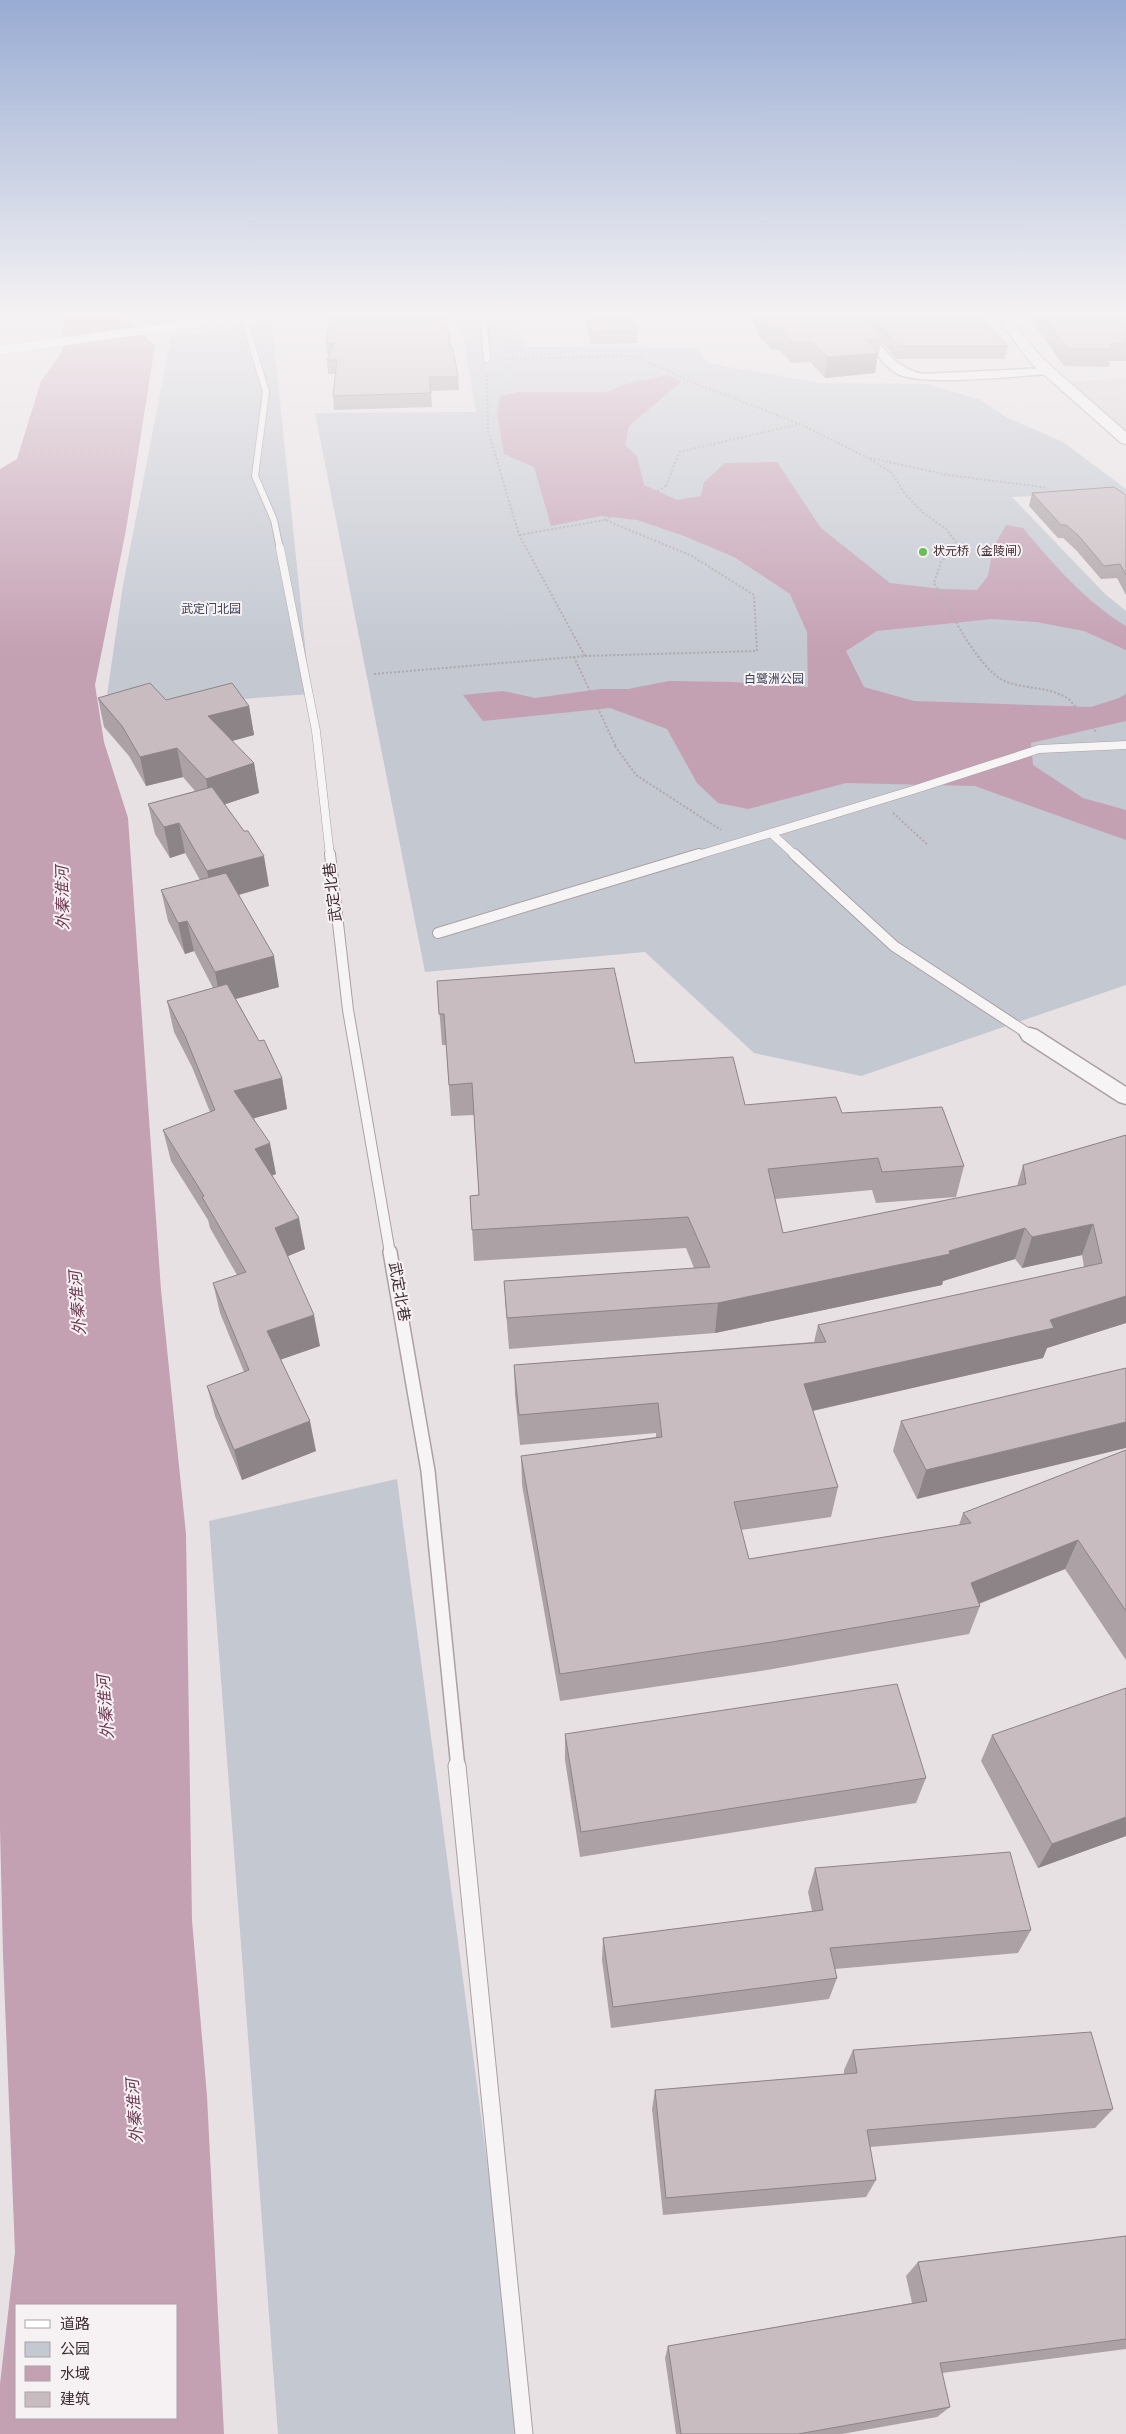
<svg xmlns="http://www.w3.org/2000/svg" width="1126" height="2434" font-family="Overpass,'Noto Sans SC',sans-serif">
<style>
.built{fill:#dad0d4}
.green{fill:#c3c8d1}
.water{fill:#c4a0b3;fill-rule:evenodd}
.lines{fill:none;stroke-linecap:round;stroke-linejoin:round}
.service-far4-casing{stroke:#aba0a4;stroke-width:8}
.service-far3-casing{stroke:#aba0a4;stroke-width:9}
.service-far2-casing{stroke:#aba0a4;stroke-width:12}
.service-far1-casing{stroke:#aba0a4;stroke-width:16}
.service-casing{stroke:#aba0a4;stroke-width:19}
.minor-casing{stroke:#aba0a4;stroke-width:3}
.tertiary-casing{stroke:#aba0a4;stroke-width:2}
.path{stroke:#b1a8ab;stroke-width:2;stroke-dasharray:2 2;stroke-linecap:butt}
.service-far4{stroke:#f7f4f5;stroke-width:6}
.service-far3{stroke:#f7f4f5;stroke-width:8}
.service-far2{stroke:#f7f4f5;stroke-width:10}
.service-far1{stroke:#f7f4f5;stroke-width:13}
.service{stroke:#f7f4f5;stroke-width:17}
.minor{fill:#f7f4f5;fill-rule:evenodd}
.tertiary{fill:#f7f4f5;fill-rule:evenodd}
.secondary{fill:#fff;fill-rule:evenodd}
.path-bridge{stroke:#b1a8ab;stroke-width:2;stroke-dasharray:2 2;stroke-linecap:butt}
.wall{fill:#aca2a6}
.shaded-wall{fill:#8c8487}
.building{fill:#c8bcc1;stroke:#8c8487}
.poi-dot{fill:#69bf55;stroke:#f6f1f3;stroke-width:2}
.labels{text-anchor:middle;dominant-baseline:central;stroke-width:4;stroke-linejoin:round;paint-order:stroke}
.far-poi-label{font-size:12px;fill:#3e2c33;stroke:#f6f1f3;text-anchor:start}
.far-park-label{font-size:12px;fill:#3a4158;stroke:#f6f1f3}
.street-label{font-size:15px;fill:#3e2c33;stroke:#f6f1f3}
.water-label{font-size:16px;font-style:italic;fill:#6e3a53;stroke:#f6f1f3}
</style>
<rect width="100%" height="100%" fill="#e8e1e4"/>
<path class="built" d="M1126,378V440L1060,383Z"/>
<path class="green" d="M459,312H514L523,347L698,348L707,363L820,383L925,384L981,400L1006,417L1063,442L1126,489V493L1012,497L1105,594L1126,611V985L861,1076L754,1053L645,952L425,972L315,413L476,412Z
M272,323L310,694L105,709L123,585L171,337Z
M397,1479L523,2434H278L209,1521Z"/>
<path class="water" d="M60,312H117L155,345L126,530L95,685L104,742L128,818L161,1290L186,1534L192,1920L207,2096L224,2434H0V2384L15,2252L3,1955L0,1828V469L17,459L41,381L62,352L64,317ZM16,2305H176V2418H16Z
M668,375L681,382L629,426L625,445L637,456L644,485L677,500L701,496L704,482L725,463L777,462L821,528L890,583L942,589L977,590L988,576L993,548L1006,525L1023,528C1054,565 1085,601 1126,626V650L1084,631L1036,622L992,619L877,631L846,651L864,687L914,701L1091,707L1119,698L1126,694V721L1031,743L1033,765L1083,798L1126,810V840L975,786L846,783L748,809L718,803L697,783L667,729L610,708L483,721L463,695L503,691L535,698L601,689H628L669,681L732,682L808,687L807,632L790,594L734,557L684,536L637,520L601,516L551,526L534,467L504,454L497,414L500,396L519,392H607L626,384Z"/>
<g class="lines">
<defs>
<path id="service-far4" d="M483,312L487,359
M244,318L266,392L255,476L274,520L280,549"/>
<path id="service-far3" d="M280,548L316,731L330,856
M771,833L796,856
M695,856L913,790L1039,749L1126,745"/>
<path id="service-far2" d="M330,854L348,1010L390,1253
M794,854L894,946L1030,1035
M438,933L699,854"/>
<path id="service-far1" d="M390,1252L428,1471L458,1768"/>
<path id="service" d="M457,1766L524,2434"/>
<path id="minor" d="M850,312H860C877,340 888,365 922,374L1048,368L1054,371L1048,374C1018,376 917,387 896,373C875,359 862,333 850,312Z
M1030,1028L1037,1030L1126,1087V1104L1119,1102L1023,1040L1020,1035L1023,1030Z"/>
<path id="tertiary" d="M992,312H1004L1042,358L1126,432V444L1121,443L1032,364Z"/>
</defs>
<use href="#service-far4" class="service-far4-casing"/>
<use href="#service-far3" class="service-far3-casing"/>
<use href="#service-far2" class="service-far2-casing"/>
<use href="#service-far1" class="service-far1-casing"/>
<use href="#service" class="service-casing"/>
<use href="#minor" class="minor-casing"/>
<use href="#tertiary" class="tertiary-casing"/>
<path class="path" d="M504,359L635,356L689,381L800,424L868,458L892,473L905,494L922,512L947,530L958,545L941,562L934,583C950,610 980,675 1010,683C1033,690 1047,686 1069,699
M487,375L488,430L519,535L585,656
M870,458L948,475L1048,488
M666,486L679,452L799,424
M574,657L616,747
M374,674L585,656L757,651L754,595L692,556L605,520L519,535
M615,746L636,775L721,830
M893,813L928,845"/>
<use href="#service-far4" class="service-far4"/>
<use href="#service-far3" class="service-far3"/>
<use href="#service-far2" class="service-far2"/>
<use href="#service-far1" class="service-far1"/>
<use href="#service" class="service"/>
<use href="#minor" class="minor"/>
<use href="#tertiary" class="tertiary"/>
<path class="secondary" d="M232,312H300L294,316L234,324L228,320L161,332L0,354V346L161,324Z"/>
<path class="path-bridge" d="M605,520L666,486
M1069,699L1097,733"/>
</g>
<path class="wall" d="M584,312H628L637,331V343L591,344L584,317Z
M750,312H862L867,318V312H976L1008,346L1005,359H897L881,342L878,359H877L875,373L825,378L810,362L791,363L780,350H772L762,339H760L750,314Z
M1029,312H1126V361H1110L1109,367L1064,366L1028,316Z
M447,331L450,348L458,377L459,390L431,391L432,407L334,410L333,396L335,374H328L327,360L329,356H328L326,343Z
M1032,493L1126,495V595L1117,578L1101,579L1076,550L1063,538H1058L1029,506Z
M98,698L166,700L249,706L254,735L232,741L254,763L259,793L225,804L269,886L239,895L279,987L236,999L259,1041L282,1078L287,1109L254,1118L276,1174L272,1175L305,1249L288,1256L320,1346L281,1359L316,1451L242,1480L215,1416L207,1386L244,1372L220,1313L213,1283L237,1275L210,1228L208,1220L171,1161L163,1130L210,1112L192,1067L174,1032L167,1001L213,988L194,951L185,954L168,921L161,890L200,880L185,853L170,858L155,834L148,804L195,791L183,777L146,786L129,756L104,727Z
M437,981L635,1063L745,1105L842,1113L964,1166L956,1197L876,1203L872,1190L775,1199L783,1233L1017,1186L1023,1165L1126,1135V1323L1047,1348L1043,1358L813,1411L838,1487L831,1517L741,1530L749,1559L959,1525L963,1513L1126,1450V1660L1065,1569L979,1604L980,1606L969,1634L767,1670L560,1701L522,1485L521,1456L656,1437V1433L520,1445L515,1395L514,1365L814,1342L818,1325L1084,1267L1082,1255L1022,1268L1015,1259L943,1281L942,1285L715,1333L509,1349L506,1312L504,1281L694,1268L686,1248L474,1261L470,1196L479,1195L474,1115L451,1116L446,1045H442Z
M1126,1368L917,1499L893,1451L901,1421Z
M565,1734L926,1778L916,1803L580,1857L565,1760Z
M992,1735L1126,1836L1038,1868L981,1761Z
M815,1868L1031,1930L1018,1953L835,1969L837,1978L829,1999L611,2028L602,1960L603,1938L812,1911L808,1892Z
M853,2050L1113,2109L1095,2128L870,2147L876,2180L866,2197L663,2215L652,2109L655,2090L844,2074V2070Z
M1126,2236V2349L942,2373L950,2407L937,2417L842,2434H676L665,2358L668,2346L912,2303L906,2276L918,2262Z"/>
<path class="shaded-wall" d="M878,353L875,373L825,378L827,357Z
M249,706L254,735L213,746L208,716Z
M177,748L183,777L146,786L140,757Z
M254,763L259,793L211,809L206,779Z
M179,823L185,853L170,858L164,827Z
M264,856L269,886L213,902L207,871Z
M187,921L194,951L185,954L178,923Z
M274,956L279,987L221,1003L215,972Z
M282,1078L287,1109L241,1122L234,1091Z
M270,1143L276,1174L261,1180L255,1149Z
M299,1218L305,1249L281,1259L275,1228Z
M1093,1224L1082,1255L1022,1268L1032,1237Z
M1025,1228L1015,1259L943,1281L942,1285L715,1333L718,1303L949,1251Z
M1126,1296V1323L1047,1348L1043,1358L798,1414L804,1384L1050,1320Z
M314,1315L320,1346L274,1362L267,1331Z
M310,1421L316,1451L242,1480L234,1450Z
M1126,1422V1448L917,1499L926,1470Z
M1078,1540L1065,1569L970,1607L971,1583Z
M1126,1817V1836L1038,1868L1052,1844Z"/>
<path class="building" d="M331,312H446L447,331H449L450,348H453L458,377H429L431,393L333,396L337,360H327L334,343H326Z
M586,312H628L637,331L591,332Z
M758,312H862L881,339L867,340L878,353L827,357L812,342L793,343L782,330H774L764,319H761Z
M871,312H976L1008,346H899L881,327Z
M1041,312H1126V344H1110L1113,349H1067Z
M1114,487L1126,495V575L1120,564L1104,566L1079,536L1066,525H1061L1032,493Z
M150,683L166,700L232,683L249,706L208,716L254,763L206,779L177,748L140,757L122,726L98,698Z
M212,787L244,831H248L264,856L207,871L179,823L164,827L148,804Z
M226,873L274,956L215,972L187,921L178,923L161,890Z
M614,968L635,1063L733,1057L745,1105L836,1097L842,1113L942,1107L964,1166L882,1172L878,1158L768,1169L783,1233L1026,1184L1023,1165L1126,1135V1296L1050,1320L1054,1328L804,1384L838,1487L734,1502L749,1559L971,1523L963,1513L1126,1450V1611L1078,1540L971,1583L980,1606L772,1642L560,1674L521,1456L662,1437L658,1403L519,1415L514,1365L826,1342L818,1325L1102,1263L1093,1224L1032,1237L1025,1228L949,1251L950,1254L718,1303L507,1318L504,1281L710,1267L688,1217L472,1230L470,1196L479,1195L472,1083L449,1085L444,1014H439L437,981Z
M227,984L259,1041L264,1040L282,1078L234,1091L270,1143L255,1149L299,1218L275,1228L314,1315L267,1331L310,1421L234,1450L207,1386L249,1370L213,1283L246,1272L202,1197L204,1196L163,1130L215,1110L185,1036L167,1001Z
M1126,1368V1422L926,1470L901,1421Z
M897,1684L926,1778L581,1832L565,1734Z
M1126,1688V1817L1052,1844L992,1735Z
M1010,1852L1031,1930L830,1948L837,1978L613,2007L603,1938L823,1910L815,1868Z
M1091,2032L1113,2109L867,2130L876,2180L666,2198L655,2090L857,2073L853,2050Z
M1126,2236V2339L940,2363L950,2407L798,2434H681L668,2346L927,2301L918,2262Z"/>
<linearGradient id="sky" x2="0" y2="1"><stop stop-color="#99acd3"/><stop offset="0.48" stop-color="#f5f2f3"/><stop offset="1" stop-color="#f5f2f3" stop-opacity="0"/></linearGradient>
<rect width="1126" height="652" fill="url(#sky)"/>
<circle class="poi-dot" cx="923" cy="552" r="5"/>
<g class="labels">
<g class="far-poi-label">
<text x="933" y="552">状元桥（金陵闸）</text>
</g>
<g class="far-park-label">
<text x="211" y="610">武定门北园</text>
<text x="774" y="680">白鹭洲公园</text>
</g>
<g class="street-label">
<text transform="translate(334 892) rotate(-97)">武定北巷</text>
<text transform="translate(398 1292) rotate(80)">武定北巷</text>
</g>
<g class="water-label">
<text transform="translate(64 898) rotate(-91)">外秦淮河</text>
<text transform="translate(79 1303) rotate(-94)">外秦淮河</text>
<text transform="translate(107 1707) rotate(-94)">外秦淮河</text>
<text transform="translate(136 2111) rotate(-94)">外秦淮河</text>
</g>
</g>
<rect x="15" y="2304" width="162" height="115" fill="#f6f1f3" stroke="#aca2a6"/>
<rect x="25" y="2320" width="25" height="8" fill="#ffffff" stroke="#aca2a6"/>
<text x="60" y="2329" font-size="15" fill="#3e2c33">道路</text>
<rect x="25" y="2342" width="25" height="15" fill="#c3c8d1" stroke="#aca2a6"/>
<text x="60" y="2354" font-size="15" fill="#3e2c33">公园</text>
<rect x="25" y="2366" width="25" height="15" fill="#c4a0b3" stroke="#aca2a6"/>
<text x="60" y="2379" font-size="15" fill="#3e2c33">水域</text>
<rect x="25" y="2392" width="25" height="15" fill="#c8bcc1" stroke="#aca2a6"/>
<text x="60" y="2404" font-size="15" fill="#3e2c33">建筑</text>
</svg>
